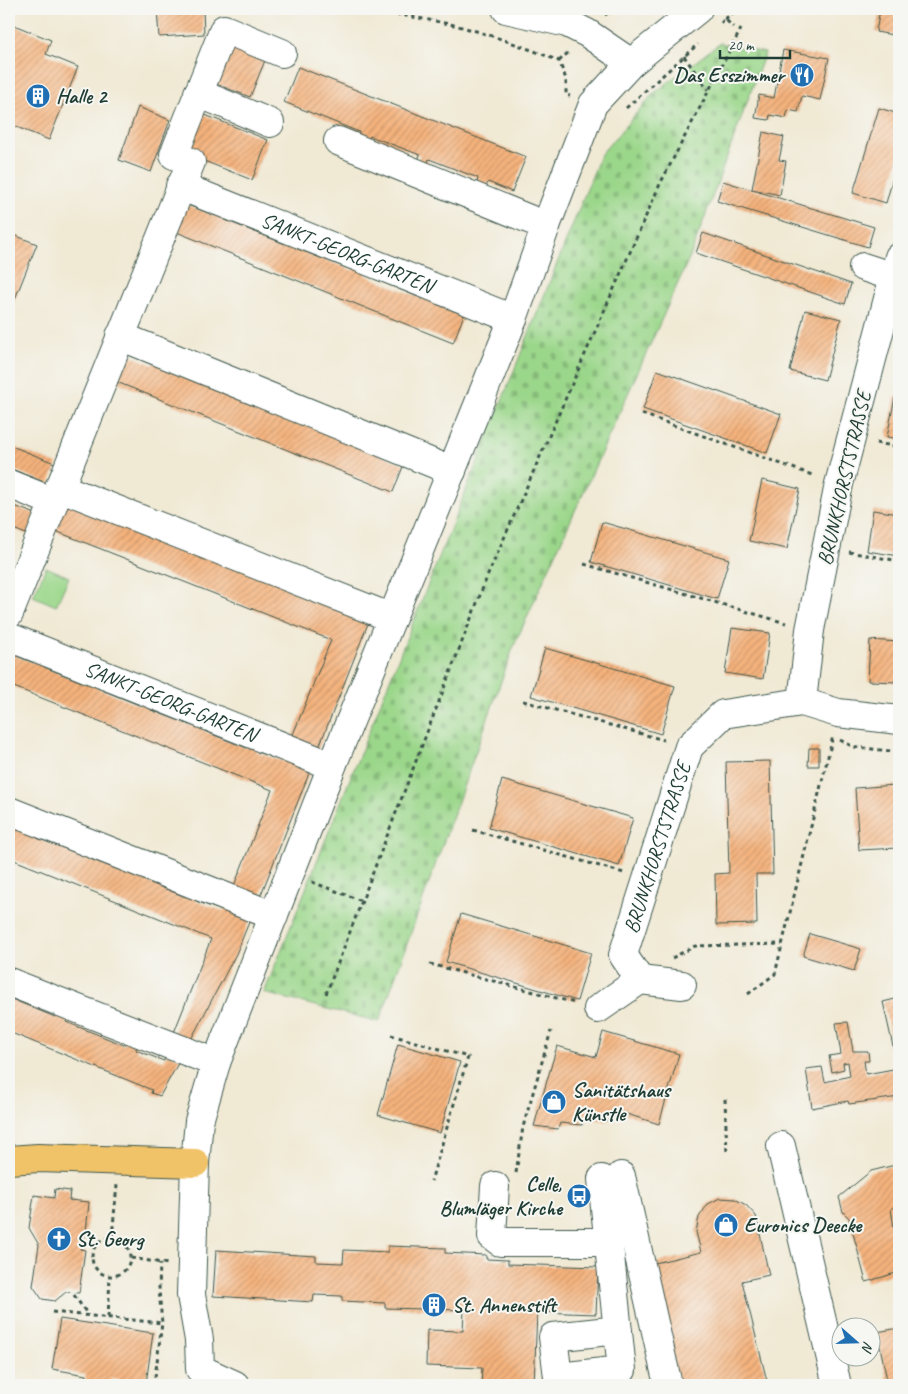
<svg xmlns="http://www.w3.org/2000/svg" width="908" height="1394" font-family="Caveat,sans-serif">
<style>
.cemetery{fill:url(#cemetery-stones);stroke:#5d8a60}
.green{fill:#9bd78b;stroke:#5d8a60}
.building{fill:url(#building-hatch)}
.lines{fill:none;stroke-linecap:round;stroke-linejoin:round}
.minor-casing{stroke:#3e574c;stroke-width:30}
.major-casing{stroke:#3e574c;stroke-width:30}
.path{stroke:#3e574c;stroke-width:3;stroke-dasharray:4 4;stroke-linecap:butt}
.minor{stroke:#fff;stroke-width:28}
.major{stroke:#f1c369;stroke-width:28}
.labels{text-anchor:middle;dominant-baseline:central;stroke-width:4;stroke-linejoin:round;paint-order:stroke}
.poi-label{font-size:21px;font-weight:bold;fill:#1f3d34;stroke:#f6f6f2;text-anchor:start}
.street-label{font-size:21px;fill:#1f3d34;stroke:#f6f6f2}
</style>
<defs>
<pattern id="cemetery-stones" width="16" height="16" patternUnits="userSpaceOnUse" patternTransform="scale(1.25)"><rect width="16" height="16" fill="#9bd78b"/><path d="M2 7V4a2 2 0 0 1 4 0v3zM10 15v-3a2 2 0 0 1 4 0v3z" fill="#85b979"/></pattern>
<pattern id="building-hatch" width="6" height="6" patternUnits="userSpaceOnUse" patternTransform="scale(1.25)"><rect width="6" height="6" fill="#f6b37d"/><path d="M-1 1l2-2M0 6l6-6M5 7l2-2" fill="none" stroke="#c79367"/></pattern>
</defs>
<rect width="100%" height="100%" fill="#f6f6f2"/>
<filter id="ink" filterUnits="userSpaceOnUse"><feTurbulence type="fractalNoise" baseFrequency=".02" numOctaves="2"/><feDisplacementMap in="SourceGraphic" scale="10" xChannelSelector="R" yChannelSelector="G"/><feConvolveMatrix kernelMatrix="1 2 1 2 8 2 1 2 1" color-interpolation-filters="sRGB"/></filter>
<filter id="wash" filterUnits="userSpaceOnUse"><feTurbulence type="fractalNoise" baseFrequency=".0096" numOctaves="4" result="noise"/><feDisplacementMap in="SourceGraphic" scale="20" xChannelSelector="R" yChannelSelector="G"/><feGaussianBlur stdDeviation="1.12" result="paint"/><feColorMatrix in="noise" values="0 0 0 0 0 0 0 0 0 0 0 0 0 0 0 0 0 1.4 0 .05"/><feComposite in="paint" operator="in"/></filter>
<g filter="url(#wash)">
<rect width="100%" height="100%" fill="#f0e9d4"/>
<path class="cemetery" d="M720,43L765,53L692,252L513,648L379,1022L264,993L601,154L654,93Z"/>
<path class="green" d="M46,567L69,577L56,606L33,596Z"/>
<g id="blocks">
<path class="building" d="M157,9H203L204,34L159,37Z
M880,9H899V36L876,32Z
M9,23L51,40L46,54L78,67L49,140L9,124Z
M229,43L266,58L250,97L213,83Z
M783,50L829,58L820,100L802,96L798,112L788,110L786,118L770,115L769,120L755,118L759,95L774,98Z
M298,67L526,157L512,192L488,182L486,187L477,183L478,178L429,159L427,164L418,160L420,155L370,136L368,140L358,136L359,132L284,102Z
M138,107L170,120L151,172L119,160Z
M879,108L899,114V156L886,203L853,193Z
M200,113L268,140L252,180L184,153Z
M763,132L784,137L779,160L786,161L780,195L752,189Z
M723,181L874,227L868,247L717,201Z
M185,204L216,216L218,211L227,215L225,220L285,244L287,239L297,243L295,248L354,271L356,266L367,270L365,275L423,299L425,294L436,298L434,303L464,315L453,343L174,231Z
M9,233L37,244L9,314Z
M703,233L851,284L845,304L696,253Z
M805,310L841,319L825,380L790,371Z
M125,353L153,365L155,360L166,364L164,369L404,464L393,492L114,381Z
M657,370L781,414L767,453L643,409Z
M895,397H899V439L887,437Z
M9,445L57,464L49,484L9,468Z
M762,480L800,489L787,549L749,541Z
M64,502L371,616L317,752L290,742L331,640L53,530Z
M9,504L36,514L28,535L9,527Z
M873,510L899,514V556L867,551Z
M602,522L729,559L717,599L591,562Z
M732,628L770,633L763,679L725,673Z
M870,640L899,642V682L868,681Z
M545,648L675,686L661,734L531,696Z
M9,653L34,663L36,659L46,663L44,667L87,684L89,679L100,683L97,688L139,705L142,700L153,704L151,710L193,726L194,721L206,726L204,731L247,748L249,743L259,748L257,752L284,762L286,756L312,766L258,902L232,891L272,790L9,685Z
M809,748H819V766H808Z
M770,761L773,874H756L757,924L716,925L715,874L729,873L726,762Z
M502,780L633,818L619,866L489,828Z
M895,785L897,832H899V848L859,850L855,788Z
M9,826L26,833L28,828L39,832L37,838L79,854L81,849L92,853L90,859L132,875L134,870L145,875L143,880L186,897L188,893L198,897L196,901L223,911L226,905L252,915L236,954L187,1047L171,1040L211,939L9,858Z
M461,914L591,953L577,1001L446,962Z
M810,934L861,949L854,971L803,956Z
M9,998L55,1017L57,1013L68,1017L66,1022L124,1045L126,1041L137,1045L136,1050L164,1061L167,1053L181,1058L160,1096L151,1093L152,1090L9,1032Z
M899,998V1050L894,1051L883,1002Z
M848,1022L853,1051H868L869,1061H864L866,1074L899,1068V1097L849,1104L848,1101L812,1108L806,1069L822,1067L825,1082L850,1076L848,1062L843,1063L844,1069L832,1072L829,1056L841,1054L836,1023Z
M603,1032L679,1054L659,1124L620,1112L619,1117L610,1114L608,1121L583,1118L582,1125L560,1123L558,1129L534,1126L557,1046L596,1057Z
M398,1044L460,1062L440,1133L378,1115Z
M899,1164V1202L891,1209L894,1228L899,1231V1272L866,1282L849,1218L843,1212L839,1197L871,1171Z
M55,1189L70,1191L69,1200L89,1202L86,1233L80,1249L85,1250L79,1293L66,1292L55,1301L42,1299L33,1286L39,1245L29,1228L34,1195L54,1198Z
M720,1198L735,1199L746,1205L756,1216L769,1275L742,1281L768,1385H678L658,1302L663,1300L655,1263L701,1252L696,1232L699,1217L708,1204Z
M388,1246L445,1248V1253L486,1255V1259L508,1260V1264L598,1267L596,1314L537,1312L534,1385H481L482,1368L426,1366L427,1330L463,1331L464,1310L385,1308V1303L342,1301V1296L314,1295L313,1302L213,1296L216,1250L316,1256V1262L343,1263L344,1250L388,1252Z
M60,1319L153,1333L146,1384L112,1379L111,1385H84L86,1375L52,1369Z
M899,1328V1385H896L895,1379L887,1380L877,1332Z"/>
</g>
</g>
<g filter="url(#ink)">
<use href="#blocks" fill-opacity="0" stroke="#3e574c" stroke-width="1"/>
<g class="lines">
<defs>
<g id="minor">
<path d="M506,9L567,23L587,33L631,63"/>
<path d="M198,93L270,123"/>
<path d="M338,141L546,226"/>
<path id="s1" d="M180,186L513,319"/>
<path d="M899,257L839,484L810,630L802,702L838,713L899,720"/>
<path d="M863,267L894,277"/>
<path d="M120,336L452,471"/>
<path d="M9,484L54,502"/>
<path d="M59,487L392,618"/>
<path d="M9,614L191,162L174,155L224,29L282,53"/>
<path id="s2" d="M9,637L332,766"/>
<path d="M9,811L274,916"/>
<path d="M640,980L682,985"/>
<path d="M9,982L216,1063"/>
<path id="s3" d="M598,1009L640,980L623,955L689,747L723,714L802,702"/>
<path d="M781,1146L837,1385"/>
<path d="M621,1176L668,1385"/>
<path d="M602,1179L622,1370L558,1377L553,1337L618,1330"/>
<path d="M495,1186L492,1236L500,1242H608"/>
<path d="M235,1385L200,1369L199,1340L191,1295L195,1163L199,1121L216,1063L332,766L513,319L546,226L593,104L631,63L698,9"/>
</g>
<path id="major" d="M9,1160L38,1158L195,1163"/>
</defs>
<use href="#minor" class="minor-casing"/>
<use href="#major" class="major-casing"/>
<path class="path" d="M356,9C389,13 422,18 454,25C490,34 525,47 559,61L566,79V95L570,96
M605,15L612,9
M725,19L738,9
M721,23L725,19L733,27
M684,56L708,90
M559,61L569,52
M626,108L698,44
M642,414L815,476
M876,443L899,447
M849,552L899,561
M584,564L786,623
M523,701L664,740
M840,740L854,747L899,752
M473,830L624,873
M312,882L362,901
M672,958L695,946L782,944
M430,964L575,1003
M326,994L487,577L660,184L741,29
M748,994L775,974L833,736
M391,1035L468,1057L431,1181
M725,1099L727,1155
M516,1173L523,1127L551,1031
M112,1237L117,1185
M92 1257a19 19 0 1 1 38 0a19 19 0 1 1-38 0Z
M131,1258L168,1264
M74,1295L88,1315
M52,1312L162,1323
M108,1317L110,1277
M154,1385L162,1323L159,1290L160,1263"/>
<use href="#minor" class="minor"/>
<use href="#major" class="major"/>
</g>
</g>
<defs>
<symbol id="restaurant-disc" viewBox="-11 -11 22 22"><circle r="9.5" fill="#1f6fb2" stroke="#f6f6f2"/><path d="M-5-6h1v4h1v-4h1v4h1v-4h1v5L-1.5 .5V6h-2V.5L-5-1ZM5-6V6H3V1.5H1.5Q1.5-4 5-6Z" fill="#fff"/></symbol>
<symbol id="building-disc" viewBox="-11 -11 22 22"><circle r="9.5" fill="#1f6fb2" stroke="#f6f6f2"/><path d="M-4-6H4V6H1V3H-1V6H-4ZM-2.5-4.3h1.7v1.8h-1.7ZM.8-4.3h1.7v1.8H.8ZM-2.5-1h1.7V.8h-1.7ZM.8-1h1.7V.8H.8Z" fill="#fff"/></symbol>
<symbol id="shop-disc" viewBox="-11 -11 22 22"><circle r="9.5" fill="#1f6fb2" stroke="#f6f6f2"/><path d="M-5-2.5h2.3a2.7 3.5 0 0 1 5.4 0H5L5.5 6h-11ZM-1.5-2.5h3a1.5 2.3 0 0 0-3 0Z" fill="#fff"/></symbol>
<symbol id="bus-disc" viewBox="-11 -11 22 22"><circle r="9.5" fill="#1f6fb2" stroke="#f6f6f2"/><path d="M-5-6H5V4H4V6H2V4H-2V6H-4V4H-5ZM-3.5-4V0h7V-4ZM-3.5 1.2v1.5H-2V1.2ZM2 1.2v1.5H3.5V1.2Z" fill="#fff"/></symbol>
<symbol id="church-disc" viewBox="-11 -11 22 22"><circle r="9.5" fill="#1f6fb2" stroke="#f6f6f2"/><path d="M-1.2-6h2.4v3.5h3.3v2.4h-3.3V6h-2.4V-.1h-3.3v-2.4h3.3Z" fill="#fff"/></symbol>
</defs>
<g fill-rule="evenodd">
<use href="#restaurant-disc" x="788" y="61" width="28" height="28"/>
<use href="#building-disc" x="24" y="82" width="28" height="28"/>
<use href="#shop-disc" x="540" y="1088" width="28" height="28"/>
<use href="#bus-disc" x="565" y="1182" width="28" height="28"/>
<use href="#shop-disc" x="712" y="1211" width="28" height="28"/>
<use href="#church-disc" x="45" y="1225" width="28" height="28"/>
<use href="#building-disc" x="420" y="1291" width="28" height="28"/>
</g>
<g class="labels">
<g class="poi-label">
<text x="784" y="75" text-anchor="end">Das Esszimmer</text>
<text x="56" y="96">Halle 2</text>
<text x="572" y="1090">Sanitätshaus<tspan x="572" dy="24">Künstle</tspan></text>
<text x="562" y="1184" text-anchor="end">Celle,<tspan x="562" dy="24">Blumläger Kirche</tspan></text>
<text x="744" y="1225">Euronics Deecke</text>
<text x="76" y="1239">St. Georg</text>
<text x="452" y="1305">St. Annenstift</text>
</g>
<g class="street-label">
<text stroke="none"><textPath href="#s1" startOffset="180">SANKT-GEORG-GARTEN</textPath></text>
<text transform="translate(844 478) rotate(-77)">BRUNKHORSTSTRASSE</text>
<text stroke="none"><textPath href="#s2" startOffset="174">SANKT-GEORG-GARTEN</textPath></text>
<text stroke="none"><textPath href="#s3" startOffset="194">BRUNKHORSTSTRASSE</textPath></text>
</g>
</g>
<rect width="908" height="1394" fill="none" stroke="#f6f6f2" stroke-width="30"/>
<g transform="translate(856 1342) rotate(110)"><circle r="24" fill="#f6f6f2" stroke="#a0aca6"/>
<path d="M0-4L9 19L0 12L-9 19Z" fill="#1f6fb2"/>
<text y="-8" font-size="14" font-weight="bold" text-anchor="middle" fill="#1f3d34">N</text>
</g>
<path d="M720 50v8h70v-8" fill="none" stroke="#1f3d34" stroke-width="2.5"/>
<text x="728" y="50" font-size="15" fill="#1f3d34" stroke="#f6f6f2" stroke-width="4" paint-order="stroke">20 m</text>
</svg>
